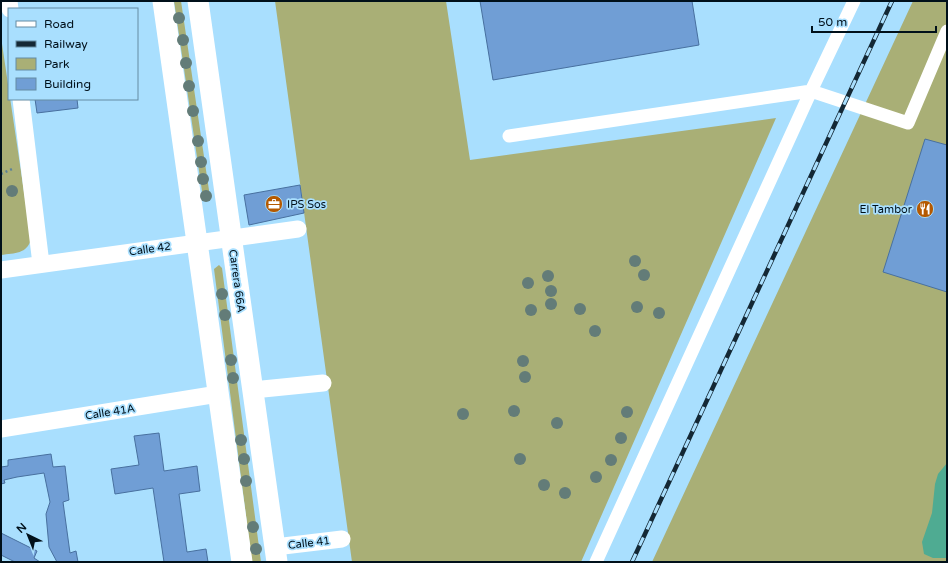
<svg xmlns="http://www.w3.org/2000/svg" width="948" height="563" font-family="'Varela Round',sans-serif">
<style>
.green{fill:#a9af76}
.water{fill:#4fab92}
.building{fill:#709ed5;stroke:#48709f}
.lines{fill:none;stroke-linecap:round;stroke-linejoin:round}
.path{stroke:#5d8297;stroke-width:2.5;stroke-dasharray:2 3;stroke-linecap:butt}
.pedestrian{stroke:#fff;stroke-width:13}
.minor{stroke:#fff;stroke-width:17}
.tertiary{stroke:#fff;stroke-width:21}
.rail-casing{stroke:#142835;stroke-width:4.5}
.rail{stroke:#a9dffe;stroke-width:3;stroke-dasharray:9;stroke-linecap:butt}
.tree{fill:#637c78}
.labels{text-anchor:middle;dominant-baseline:central;stroke-width:3.5;stroke-linejoin:round;paint-order:stroke}
.poi-label{font-size:11px;fill:#00101a;stroke:#a9dffe;text-anchor:start}
.street-label{font-size:11px;fill:#00101a;stroke:#a9dffe}
</style>
<rect width="100%" height="100%" fill="#a9dffe"/>
<path class="green" d="M174,1H181L210,197L206,201L203,198Z
M275,1H446L470,160L776,118L581,562H352Z
M913,1H947V562H652Z
M1,37L31,239C27,254 15,253 1,255Z
M219,265L222,268L261,562H252L214,269Z"/>
<path class="water" d="M947,463V558H933L924,554L922,542L932,513L935,484L938,474Z"/>
<path class="building" d="M480,1H692L699,45L493,80Z
M35,99H77L78,108L37,113Z
M925,139L947,145V292L883,272Z
M300,185L304,213L249,225L244,195Z
M159,433L164,471L197,466L200,491L179,494L187,552L206,549L208,562H164L153,488L115,494L111,469L139,465L134,436Z
M51,454L53,467L65,466L69,500L63,502L70,553L76,551L78,562H57L49,547L46,514L50,502L44,473L17,477L4,480L5,483L1,484V467L8,466V460Z
M1,533L37,551L34,558L40,562H15L1,555Z"/>
<g class="lines">
<path class="path" d="M1,174L12,169"/>
<path class="pedestrian" d="M854,1L811,91L908,123L947,31
M509,136L811,91L596,562"/>
<path class="minor" d="M9,1L10,9
M21,99L41,264
M1,270L298,229
M253,390L323,383
M1,429L218,394
M275,547L342,539"/>
<path class="tertiary" d="M163,1L242,562
M198,1L277,562"/>
<defs>
<path id="rail" d="M632,562L892,1"/>
</defs>
<use href="#rail" class="rail-casing"/>
<use href="#rail" class="rail"/>
</g>
<g class="tree">
<circle cx="179" cy="18" r="6"/>
<circle cx="183" cy="40" r="6"/>
<circle cx="186" cy="63" r="6"/>
<circle cx="189" cy="86" r="6"/>
<circle cx="193" cy="111" r="6"/>
<circle cx="198" cy="141" r="6"/>
<circle cx="201" cy="162" r="6"/>
<circle cx="203" cy="179" r="6"/>
<circle cx="12" cy="191" r="6"/>
<circle cx="206" cy="196" r="6"/>
<circle cx="635" cy="261" r="6"/>
<circle cx="644" cy="275" r="6"/>
<circle cx="548" cy="276" r="6"/>
<circle cx="528" cy="283" r="6"/>
<circle cx="551" cy="291" r="6"/>
<circle cx="222" cy="294" r="6"/>
<circle cx="551" cy="304" r="6"/>
<circle cx="637" cy="307" r="6"/>
<circle cx="580" cy="309" r="6"/>
<circle cx="531" cy="310" r="6"/>
<circle cx="659" cy="313" r="6"/>
<circle cx="225" cy="315" r="6"/>
<circle cx="595" cy="331" r="6"/>
<circle cx="231" cy="360" r="6"/>
<circle cx="523" cy="361" r="6"/>
<circle cx="525" cy="377" r="6"/>
<circle cx="233" cy="378" r="6"/>
<circle cx="514" cy="411" r="6"/>
<circle cx="627" cy="412" r="6"/>
<circle cx="463" cy="414" r="6"/>
<circle cx="557" cy="423" r="6"/>
<circle cx="621" cy="438" r="6"/>
<circle cx="241" cy="440" r="6"/>
<circle cx="244" cy="459" r="6"/>
<circle cx="520" cy="459" r="6"/>
<circle cx="611" cy="460" r="6"/>
<circle cx="596" cy="477" r="6"/>
<circle cx="246" cy="481" r="6"/>
<circle cx="544" cy="485" r="6"/>
<circle cx="565" cy="493" r="6"/>
<circle cx="253" cy="527" r="6"/>
<circle cx="256" cy="549" r="6"/>
</g>
<defs>
<symbol id="office-disc" viewBox="-11 -11 22 22"><circle r="9.5" fill="#b55900" stroke="#a9dffe"/><path d="M-6-3h4V-5.5h4V-3h4V5H-6ZM-1-4.5V-3h2v-1.5ZM-6 0V1H6V0Z" fill="#fff"/></symbol>
<symbol id="restaurant-disc" viewBox="-11 -11 22 22"><circle r="9.5" fill="#b55900" stroke="#a9dffe"/><path d="M-5-6h1v4h1v-4h1v4h1v-4h1v5L-1.5 .5V6h-2V.5L-5-1ZM5-6V6H3V1.5H1.5Q1.5-4 5-6Z" fill="#fff"/></symbol>
</defs>
<g fill-rule="evenodd">
<use href="#office-disc" x="264" y="194" width="20" height="20"/>
<use href="#restaurant-disc" x="915" y="199" width="20" height="20"/>
</g>
<g class="labels">
<g class="poi-label">
<text x="287" y="204">IPS Sos</text>
<text x="912" y="209" text-anchor="end">El Tambor</text>
</g>
<g class="street-label">
<text transform="translate(150 249) rotate(-8)">Calle 42</text>
<text transform="translate(237 281) rotate(82)">Carrera 66A</text>
<text transform="translate(110 412) rotate(-9)">Calle 41A</text>
<text transform="translate(309 543) rotate(-7)">Calle 41</text>
</g>
</g>
<rect width="948" height="563" fill="none" stroke="#00101a" stroke-width="4"/>
<rect x="8" y="8" width="130" height="92" fill="#a9dffe" stroke="#658ca3"/>
<rect x="16" y="21" width="20" height="6" fill="#ffffff" stroke="#658ca3"/>
<text x="44" y="28" font-size="12" fill="#00101a">Road</text>
<rect x="16" y="41" width="20" height="6" fill="#142835" stroke="#658ca3"/>
<text x="44" y="48" font-size="12" fill="#00101a">Railway</text>
<rect x="16" y="58" width="20" height="12" fill="#a9af76" stroke="#658ca3"/>
<text x="44" y="68" font-size="12" fill="#00101a">Park</text>
<rect x="16" y="78" width="20" height="12" fill="#709ed5" stroke="#658ca3"/>
<text x="44" y="88" font-size="12" fill="#00101a">Building</text>
<g transform="translate(28 535) rotate(317)" stroke="#a9dffe" stroke-width="3" paint-order="stroke">
<path d="M0-3L7 15L0 10L-7 15Z" fill="#00101a"/>
<text y="-6" font-size="11" font-weight="bold" text-anchor="middle" fill="#00101a">N</text>
</g>
<path d="M812 26v6h124v-6" fill="none" stroke="#00101a" stroke-width="2"/>
<text x="818" y="26" font-size="12" fill="#00101a" stroke="#a9dffe" stroke-width="3" paint-order="stroke">50 m</text>
</svg>
